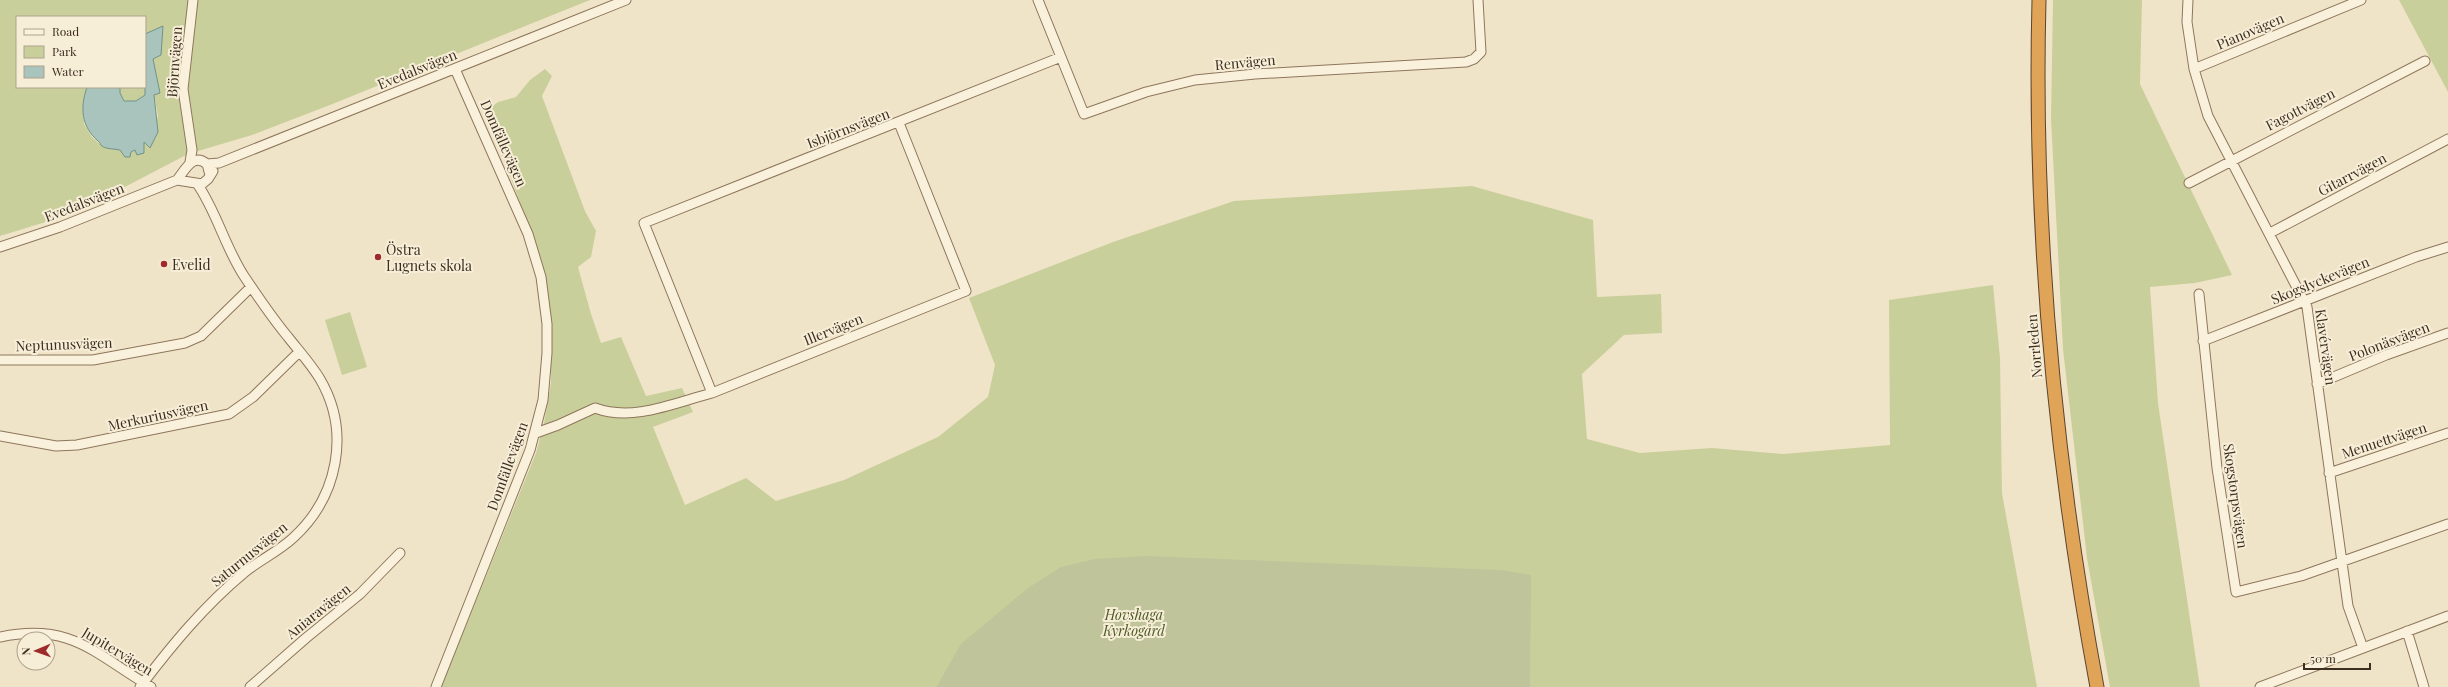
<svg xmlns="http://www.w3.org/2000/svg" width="2448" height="687" font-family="'Playfair Display',serif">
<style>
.green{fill:#c9cf9b;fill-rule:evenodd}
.cemetery{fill:#bfc49a}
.water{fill:#a9c4bc;stroke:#6f938a}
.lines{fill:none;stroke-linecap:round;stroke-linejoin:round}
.minor-casing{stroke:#8d765c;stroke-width:11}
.highway-casing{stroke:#5b4430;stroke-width:15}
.minor{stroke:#faf1dc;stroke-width:9}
.highway{stroke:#e0a458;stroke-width:13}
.poi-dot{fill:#9e2a2b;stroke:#f7eed8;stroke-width:1.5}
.labels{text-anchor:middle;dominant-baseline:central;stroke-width:4;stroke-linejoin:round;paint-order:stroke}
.street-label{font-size:14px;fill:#3d2e20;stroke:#f7eed8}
.poi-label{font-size:14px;fill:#3d2e20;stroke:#f7eed8;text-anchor:start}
.park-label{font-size:14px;font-style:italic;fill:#4d5a26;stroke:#f7eed8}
</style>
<rect width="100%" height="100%" fill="#f0e4c8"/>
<path class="green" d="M0,0H590L330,105L252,135L188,154L75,213L0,236ZM17,17H145V34L163,27L153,59L160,93L154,95L158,116L149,148L144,141L131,152L102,146L92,137L84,124L83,104L87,87H17Z
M2053,0H2142L2140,84L2232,275L2195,283L2150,287L2158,403L2200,687H2110L2087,558L2063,349L2051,119Z
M2399,0H2448V92Z
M545,69L552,76L542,96L585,211L596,231L591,257L578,267L591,314L601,343L621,337L646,396L682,388L693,412L653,427L685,505L746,478L776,501L844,480L938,437L988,397L995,365L969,298L1113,242L1234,201L1472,186L1593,220L1597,297L1661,294L1662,333L1624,335L1582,374L1587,439L1640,453L1712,448L1783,454L1890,445L1889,300L1993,285L2000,358L2002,493L2037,687H1530V575L962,644L936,687H441L536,453L544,423L551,383V325L542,262L486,111L498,102L516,97L530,80Z
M120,87H145V95L136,101H124L120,93Z
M350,312L367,367L342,375L325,320Z"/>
<path class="cemetery" d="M1146,556L1501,570L1531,575L1530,687H936L961,644L1028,588L1061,567L1095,559Z"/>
<path class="water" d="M163,26L161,55L153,59L160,93L154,95L158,132L150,148L144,142V153L137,155L135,150L131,152L130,157H125L120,150C116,149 105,149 102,146C100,145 100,142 98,141C81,126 80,108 87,87H120V93L124,101H136L145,95V34Z"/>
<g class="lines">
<defs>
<path id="minor" d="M1038,0L1084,114L1146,92L1195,80L1255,74L1466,62L1474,59L1481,52L1478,0
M2188,0L2187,22L2194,69L2208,116L2307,307L2348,606L2363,648
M2194,69L2361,0
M899,123L966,291L712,393L644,223L1061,57
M190,162L192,150L183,89L193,0
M207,164L219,163L626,0
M177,180L202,184L208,179L213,171
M2189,183L2425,61
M2270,233L2448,139
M0,247L60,227L177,180C185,170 193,152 207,164L210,175
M2199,294L2217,468L2236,592L2301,576L2448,524
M2203,341L2416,257L2448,247
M0,360H93L185,343L201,336L251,287
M2317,384L2386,355L2448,333
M536,433L558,425L595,408C633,422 674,403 712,393
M0,436L56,446L77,445L229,414L253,397L299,352
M2329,473L2448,433
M2407,631L2424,687
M0,637C71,622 95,654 151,687
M140,687C172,645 204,606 245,572C260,560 279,551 293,538C338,497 351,432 320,379C311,364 299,351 288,337C272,318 258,297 244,276C225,247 217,213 198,185
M250,687L306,638L360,594L400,553
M436,687L530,450L543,400L547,353V324L541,277L528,234L455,69
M2260,687L2448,616"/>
<path id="highway" d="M2039,0C2033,230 2055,461 2097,687"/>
</defs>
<use href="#minor" class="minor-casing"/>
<use href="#highway" class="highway-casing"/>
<use href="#minor" class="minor"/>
<use href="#highway" class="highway"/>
</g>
<g class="poi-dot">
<circle cx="378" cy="257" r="4"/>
<circle cx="164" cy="264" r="4"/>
</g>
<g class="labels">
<g class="street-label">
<text transform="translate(2250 31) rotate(-23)">Pianovägen</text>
<text transform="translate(174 62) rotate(-86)">Björnvägen</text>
<text transform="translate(1245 62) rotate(-5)">Renvägen</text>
<text transform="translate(417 69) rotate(-22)">Evedalsvägen</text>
<text transform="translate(2300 109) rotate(-27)">Fagottvägen</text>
<text transform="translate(848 128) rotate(-21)">Isbjörnsvägen</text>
<text transform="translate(504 143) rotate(66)">Domfällevägen</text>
<text transform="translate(2352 174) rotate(-28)">Gitarrvägen</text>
<text transform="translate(84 202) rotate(-21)">Evedalsvägen</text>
<text transform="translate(2320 280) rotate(-22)">Skogslyckevägen</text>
<text transform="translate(833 329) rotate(-22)">Illervägen</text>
<text transform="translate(2389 341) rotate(-21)">Polonäsvägen</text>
<text transform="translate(64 344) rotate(-2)">Neptunusvägen</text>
<text transform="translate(2034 346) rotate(-95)">Norrleden</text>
<text transform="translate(2326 347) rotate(82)">Klavérvägen</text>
<text transform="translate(158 415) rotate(-12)">Merkuriusvägen</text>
<text transform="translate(2384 440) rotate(-18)">Menuettvägen</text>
<text transform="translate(507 466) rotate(-70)">Domfällevägen</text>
<text transform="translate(2236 496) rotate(82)">Skogstorpsvägen</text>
<text transform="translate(249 554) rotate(-39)">Saturnusvägen</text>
<text transform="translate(318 611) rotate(-39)">Aniaravägen</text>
<text transform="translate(118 651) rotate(31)">Jupitervägen</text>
</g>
<g class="poi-label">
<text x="386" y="249">Östra<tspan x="386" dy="16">Lugnets skola</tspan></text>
<text x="172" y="264">Evelid</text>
</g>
<g class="park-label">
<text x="1134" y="614">Hovshaga<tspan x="1134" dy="16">Kyrkogård</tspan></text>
</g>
</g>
<rect x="16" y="16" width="130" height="72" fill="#f7eed8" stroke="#ada18e"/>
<rect x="24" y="29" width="20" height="6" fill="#faf1dc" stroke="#ada18e"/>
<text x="52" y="36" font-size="12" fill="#3d2e20">Road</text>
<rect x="24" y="46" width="20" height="12" fill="#c9cf9b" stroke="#ada18e"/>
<text x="52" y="56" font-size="12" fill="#3d2e20">Park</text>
<rect x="24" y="66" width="20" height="12" fill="#a9c4bc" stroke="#ada18e"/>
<text x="52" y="76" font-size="12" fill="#3d2e20">Water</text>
<g transform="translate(36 651) rotate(268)"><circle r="19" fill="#f7eed8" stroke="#ada18e"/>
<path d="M0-3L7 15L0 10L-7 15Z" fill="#9e2a2b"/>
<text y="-6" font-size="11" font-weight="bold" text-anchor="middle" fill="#3d2e20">N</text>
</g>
<path d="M2304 663v6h66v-6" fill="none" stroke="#3d2e20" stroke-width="2"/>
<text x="2310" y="663" font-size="12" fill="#3d2e20" stroke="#f7eed8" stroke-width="3" paint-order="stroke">50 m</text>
</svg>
